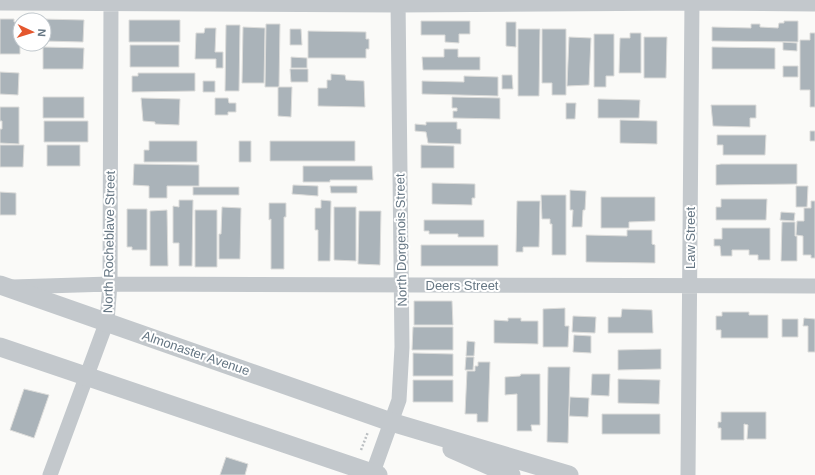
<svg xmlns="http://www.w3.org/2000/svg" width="815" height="475" font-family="Arial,sans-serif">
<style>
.building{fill:#aab3b9;stroke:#dcdcda}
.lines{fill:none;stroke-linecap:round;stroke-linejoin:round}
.path{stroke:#bbbfc2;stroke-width:2.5;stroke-dasharray:2 2;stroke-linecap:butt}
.minor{stroke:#c3c8cc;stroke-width:15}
.tertiary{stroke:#c3c8cc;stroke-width:19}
.labels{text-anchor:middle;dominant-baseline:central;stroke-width:4;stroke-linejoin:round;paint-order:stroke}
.street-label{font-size:13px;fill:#657683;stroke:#fff}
</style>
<rect width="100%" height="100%" fill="#fafaf8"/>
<path class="building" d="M0,19H14V22H18V30H20V54H0Z
M41,19L84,20L83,42L44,41V20Z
M129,20H180V42H129Z
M421,21H470V34H459V43L445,42V35H421Z
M784,21H798V42L712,41V27L751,28V24H760V27L778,28L779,23H784Z
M506,22H516V47L506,46Z
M266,24H280L279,87H265Z
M226,25H240L239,91H225Z
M243,27L265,28L264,83H242Z
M205,28H216L215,52H223V68H216V59H195L196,33H204Z
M290,29H301L302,45H290Z
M518,29H540L539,96H518Z
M542,29H566V95H552V83H542Z
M308,31L366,32V39H369V49H366V58H308Z
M630,33H641V73H619L620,38H630Z
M810,33H815V107H810V90H800V40H810Z
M594,34H614V76H606V87H594Z
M569,37L591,38L589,85L567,86Z
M644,37H667L666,78H644Z
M783,42L797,43V51L783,50Z
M130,45H179V67H130Z
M43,47L84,48L83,69H43Z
M712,47L775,48V69H712Z
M444,49H458V57H480V70H423L422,57H444Z
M291,57L307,58V68H291Z
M783,66H798V77H783Z
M290,69H308V82H291Z
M0,72L19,73L18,95L0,94Z
M138,73H195V91L132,92V76H138Z
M331,74L345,75L346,80L364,81L365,107L318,106V88H327V80H331Z
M502,75H512L513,89H502Z
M464,76L498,77V96L422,94V81L464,82Z
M203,81H215V92H203Z
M278,87H292L291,117L278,116Z
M43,97H84V118H43Z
M452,97L500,98V119L453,118V111H457V108H452Z
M141,98L180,99L179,125L155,124V122L143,121Z
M215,98H228L229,103H236V112H228V115H215Z
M598,99L640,100L639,118H598Z
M566,103H576L575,119H566Z
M711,105H756V118H750V127L713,126Z
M0,107H19V144L0,143V129H2V121H0Z
M620,120L657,121V144L620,143Z
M44,121H88V142H44Z
M426,122H457V129H461V144L428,143L426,132L415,131V124L426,125Z
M810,131H815V141H810Z
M717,135H766L765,155H723V145H717Z
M149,141H197V162H144V150H149Z
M239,141H251V162H239Z
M270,141H355V161H270Z
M0,145H24L23,167H0Z
M47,145H80V166H47Z
M421,145L454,146V168H421Z
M134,164L199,165V186H167V198H149V186L133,185Z
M721,164H797V184L716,185V165Z
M303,166H372L373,180H330V182H303Z
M432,183L475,184V198H472V205L432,204Z
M293,185L318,186V196L292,194Z
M330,186H357V193H331Z
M796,186H808L807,207H796Z
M193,187H239V195H193Z
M570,190L586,191L585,210H583L582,227H572L573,210H570Z
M0,192L16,193V215H0Z
M541,195H566V255H552V224H550V219H542Z
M601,197H655V221L629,222V228H601Z
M721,199H767L766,220H716V207H721Z
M179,200H193L192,266H179V243H173V206L179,207Z
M321,200L331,201L330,261H318V230H315V208H321Z
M517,201H540L539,247H523V252H516Z
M811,201H815V258H811V255H803V236L796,235L797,221H804V208H811Z
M269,203H286V217H284V269H271V219L269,220Z
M222,207L241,208L240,259H219V234H221Z
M334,207H356V261L334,260Z
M127,209H147V250H132V247H127Z
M167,210L168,266H150V211Z
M195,210H217V267H195Z
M359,211H381L380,265L358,264Z
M781,212L795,213L794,221L780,220Z
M424,220H484V237H458V234H429V231H424Z
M782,222H795V236H797V261H781Z
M722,228H770V260H758V255H749V250H732V256H721L720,246H714V239H722Z
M627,230H652V244L655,245V263L586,262V235L627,236Z
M421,245H498V266H421Z
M414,301H452L453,325H414Z
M565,308V326H569L568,347H543V309Z
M622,309L652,310L653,333H608V317H621Z
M722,312H749V315H768V338H721V330H716V316H722Z
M573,316L596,317L595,333L572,332Z
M508,318H521V321H538V344L494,343V320L508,321Z
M804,318L815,319V352H808V326H803Z
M782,319H798V337H782Z
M413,327H453V350H412Z
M574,335L591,336V353L573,352Z
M467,341L475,342L474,356H466Z
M661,349V369L618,370V350Z
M413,353L453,354V376H413Z
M466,357H474L473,370H465Z
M478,362H490L488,422H477V414H465L467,371H475V366H478Z
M548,367H570L568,443L547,442Z
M521,374H540V425H531L532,431H517V394L505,395V377L520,376Z
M592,374H610L609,396L591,395Z
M618,379L660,380L659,404L618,403Z
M413,380H453V402H413Z
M24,389L49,395L34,438L10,430Z
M570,397L589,398L588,417L569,416Z
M721,412H766V439H747L748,425L744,424V440H721V428H718V422H721Z
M602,414H660V434H602Z
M226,457L248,464L245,475H220Z"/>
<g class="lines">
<path class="path" d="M361,450L368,432"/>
<path class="minor" d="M0,3L398,5L692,3L815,4
M13,287L110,284L815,286
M50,475L107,321L110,284L111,0
M372,475L399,400L402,347L398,0
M688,475L692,0"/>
<path class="tertiary" d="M0,285L391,422L569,475
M0,347L378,475
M452,449L511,475"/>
</g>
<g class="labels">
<g class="street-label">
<text transform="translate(690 238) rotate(-90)">Law Street</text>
<text transform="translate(401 240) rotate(-91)">North Dorgenois Street</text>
<text transform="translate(109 242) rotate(-89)">North Rocheblave Street</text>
<text x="462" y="285">Deers Street</text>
<text transform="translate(196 353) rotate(19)">Almonaster Avenue</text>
</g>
</g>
<g transform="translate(32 32) rotate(94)"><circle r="19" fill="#ffffff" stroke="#c1c8cd"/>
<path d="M0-3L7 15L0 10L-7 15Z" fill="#e4572e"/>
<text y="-6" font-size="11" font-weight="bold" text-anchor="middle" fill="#657683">N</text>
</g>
</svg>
